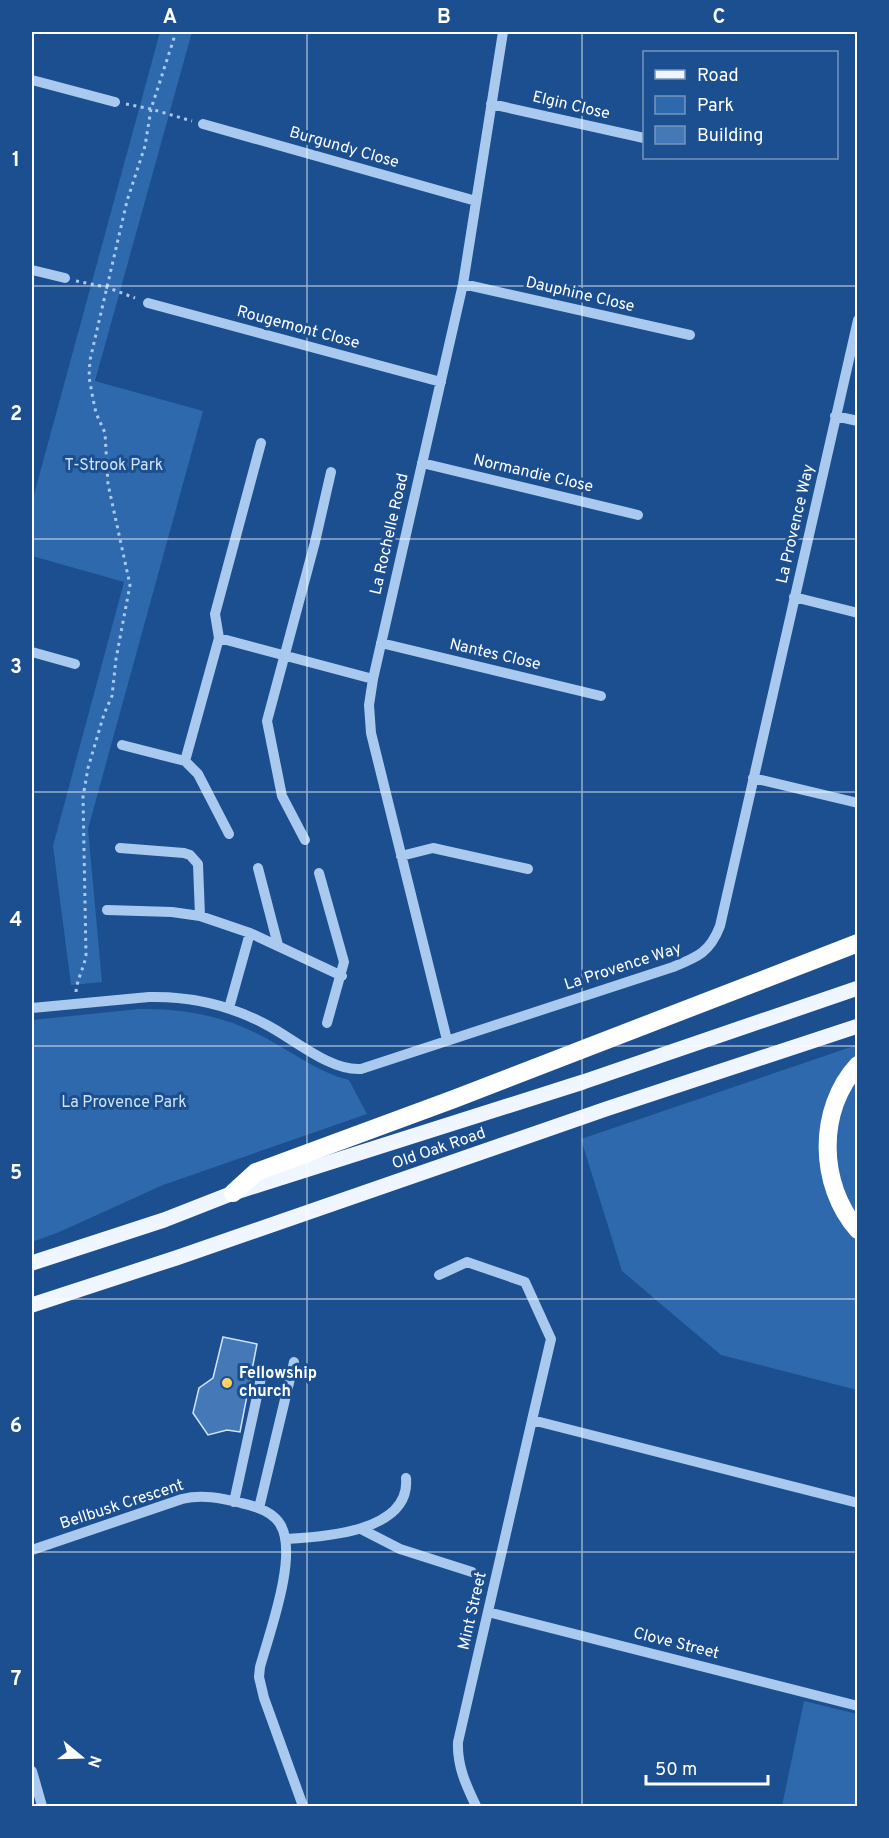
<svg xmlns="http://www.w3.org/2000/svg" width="889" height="1838" font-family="Overpass,sans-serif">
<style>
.green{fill:#2e69ad}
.building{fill:#4478b7;stroke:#cfe3fa;stroke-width:1.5}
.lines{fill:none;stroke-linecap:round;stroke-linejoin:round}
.path{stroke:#a9c9ee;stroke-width:3;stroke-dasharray:3 4.5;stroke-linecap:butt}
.minor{stroke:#a9c9ee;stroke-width:10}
.major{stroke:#f0f6ff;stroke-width:15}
.highway{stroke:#fff;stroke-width:18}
.grid{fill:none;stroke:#fff;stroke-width:1.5;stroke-opacity:0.55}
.poi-dot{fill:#ffd166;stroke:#1b4f8f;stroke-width:2}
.labels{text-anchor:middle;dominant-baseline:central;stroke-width:6;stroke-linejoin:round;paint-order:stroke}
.street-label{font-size:16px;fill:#fff;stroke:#1b4f8f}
.park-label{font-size:16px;fill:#cfe3fa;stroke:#1b4f8f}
.poi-label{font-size:16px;font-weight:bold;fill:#fff;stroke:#1b4f8f;text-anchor:start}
.neatline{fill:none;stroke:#fff;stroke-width:2}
.grid-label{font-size:20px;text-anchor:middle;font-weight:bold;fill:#fff}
</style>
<rect width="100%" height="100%" fill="#1b4f8f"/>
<path class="green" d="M160,32H192L95,381L203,411L88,829L102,982L71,985L53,846L124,582L32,556V502Z
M139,1009C186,1008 230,1017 271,1041C296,1055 321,1073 349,1080L367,1114L163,1185L57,1233L32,1242V1020Z
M857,1045V1390L721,1355L622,1271L581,1139Z
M804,1701L857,1714V1806H782Z"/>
<path class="building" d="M223,1337L257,1344L240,1432L227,1430L208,1435L193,1413L199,1388L213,1378Z"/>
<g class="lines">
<path class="path" d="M126,104L151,109L192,121
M76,281L106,287L135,298
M76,992C77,979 84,968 86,955L83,797L88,768L104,714L112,696L116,659L130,585L108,484L105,433L96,413L93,399L89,377L90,360L127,201L145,146L151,109L176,32"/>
<path class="minor" d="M32,80L115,102
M491,104L644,138
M203,124L476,201
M32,270L65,278
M463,284L690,335
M148,303L441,382
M835,416L858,421
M422,463L638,515
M794,597L858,613
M219,638L373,679
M381,643L601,696
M32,652L75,664
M122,745L185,761L198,774L229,834
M185,761L219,638L215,614L261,443
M753,778L858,803
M305,840L282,796L267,721L315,542L331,472
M120,848L184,853L190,855L198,864L200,916
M401,856L433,848L528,869
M258,868L278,945
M319,873L344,962L327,1023
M107,910L172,912L200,916L250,933L342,976
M32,1008L149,997C189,996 229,1005 265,1024C293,1038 329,1071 361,1069L673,967C698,957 710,952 720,926L858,320
M229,1008L250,933
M447,1040L371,733L369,705L373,679L463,284L503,32
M439,1275L467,1262L525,1282L551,1339L532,1420
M234,1502L261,1378
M259,1508L294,1362
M361,1529L400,1549L472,1572
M286,1539C323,1537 411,1532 406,1478
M32,1550L182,1499C202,1494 221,1498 241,1503C255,1506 273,1512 280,1524C299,1554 269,1634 260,1667L259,1677L264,1698L303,1806
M488,1612L858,1706
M32,1771L42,1806
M476,1806C466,1785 457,1766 458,1742L532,1420L858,1503"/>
<path class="major" d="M32,1263L164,1220L233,1193L583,1082L858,988
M32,1305L176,1258L606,1109L858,1026"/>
<path class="highway" d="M858,1065C817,1109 818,1185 858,1230
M233,1193L256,1172L454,1099L858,943"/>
</g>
<path class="grid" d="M307,32V1806M582,32V1806M32,286H858M32,539H858M32,792H858M32,1046H858M32,1299H858M32,1552H858"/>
<circle class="poi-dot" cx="227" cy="1383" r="6"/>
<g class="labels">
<g class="street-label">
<text transform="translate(571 106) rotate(13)">Elgin Close</text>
<text transform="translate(344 148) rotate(16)">Burgundy Close</text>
<text transform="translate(580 295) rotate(13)">Dauphine Close</text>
<text transform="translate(298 328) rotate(15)">Rougemont Close</text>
<text transform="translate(533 474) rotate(13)">Normandie Close</text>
<text transform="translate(796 524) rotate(-77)">La Provence Way</text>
<text transform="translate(390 534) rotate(-77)">La Rochelle Road</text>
<text transform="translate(495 655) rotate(13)">Nantes Close</text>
<text transform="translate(623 967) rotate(-18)">La Provence Way</text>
<text transform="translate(439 1149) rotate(-19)">Old Oak Road</text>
<text transform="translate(122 1505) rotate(-18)">Bellbusk Crescent</text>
<text transform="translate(473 1611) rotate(-77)">Mint Street</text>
<text transform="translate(676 1644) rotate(14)">Clove Street</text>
</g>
<g class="park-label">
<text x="114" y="466">T-Strook Park</text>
<text x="124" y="1103">La Provence Park</text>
</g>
<g class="poi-label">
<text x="239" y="1374">Fellowship<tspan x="239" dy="18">church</tspan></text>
</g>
</g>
<rect width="889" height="1838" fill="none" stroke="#1b4f8f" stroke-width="66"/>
<rect x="643" y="51" width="195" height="108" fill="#1b4f8f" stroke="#7695bc" stroke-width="1.5"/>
<rect x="655" y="70" width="30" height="9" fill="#f0f6ff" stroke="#7695bc" stroke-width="1.5"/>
<text x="697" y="81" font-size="18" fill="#ffffff">Road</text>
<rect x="655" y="96" width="30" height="18" fill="#2e69ad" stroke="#7695bc" stroke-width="1.5"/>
<text x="697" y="111" font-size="18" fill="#ffffff">Park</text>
<rect x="655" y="126" width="30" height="18" fill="#4478b7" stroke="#7695bc" stroke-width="1.5"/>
<text x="697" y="141" font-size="18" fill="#ffffff">Building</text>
<g transform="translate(81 1757) rotate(109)" stroke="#1b4f8f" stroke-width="4.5" paint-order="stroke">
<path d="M0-4.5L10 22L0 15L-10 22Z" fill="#ffffff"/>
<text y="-9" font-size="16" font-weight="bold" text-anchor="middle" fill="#ffffff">N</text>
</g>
<path d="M646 1775v9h122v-9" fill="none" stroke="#ffffff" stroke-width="3"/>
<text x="655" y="1775" font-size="18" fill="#ffffff" stroke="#1b4f8f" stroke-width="4.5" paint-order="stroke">50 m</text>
<rect x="33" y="33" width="823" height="1772" class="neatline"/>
<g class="grid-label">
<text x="170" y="23">A</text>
<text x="444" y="23">B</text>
<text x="719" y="23">C</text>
<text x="16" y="166">1</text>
<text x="16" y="420">2</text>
<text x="16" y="673">3</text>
<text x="16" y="926">4</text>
<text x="16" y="1179">5</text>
<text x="16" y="1432">6</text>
<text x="16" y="1685">7</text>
</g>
</svg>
